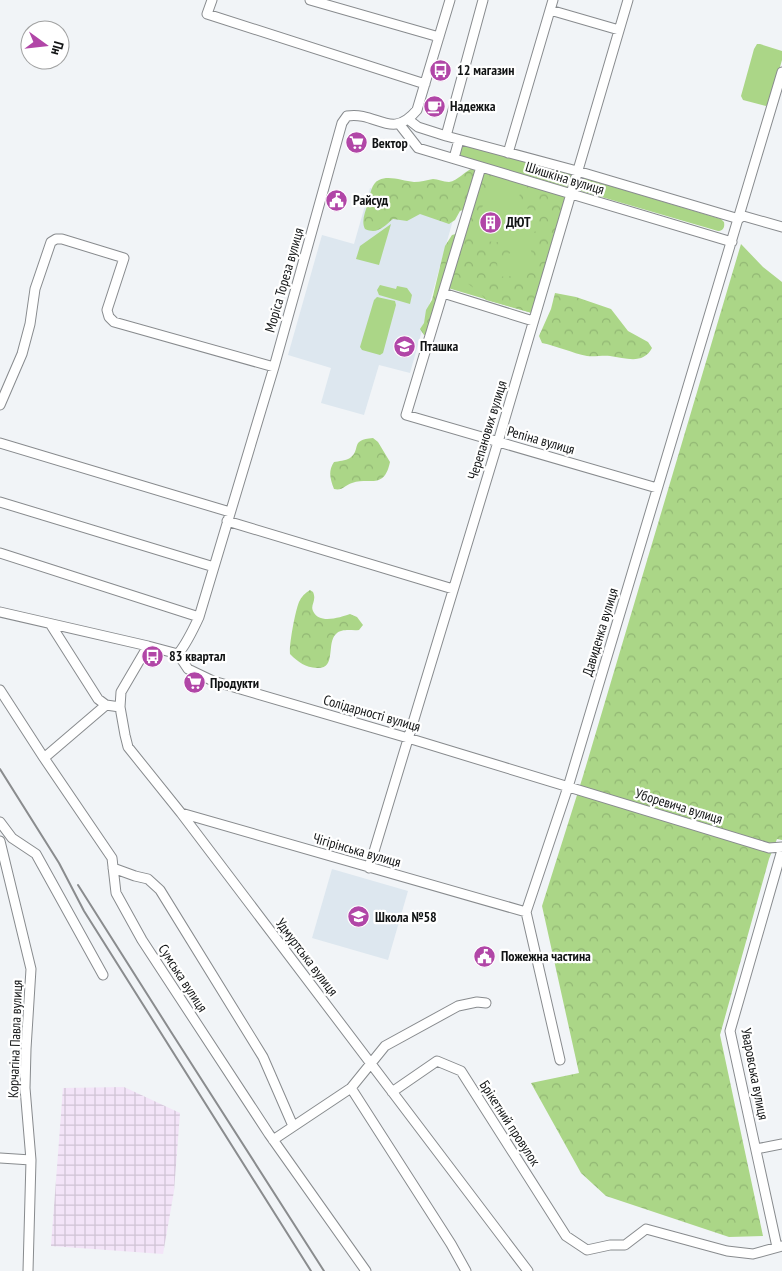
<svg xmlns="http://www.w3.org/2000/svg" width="782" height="1271" font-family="'PT Sans Narrow',sans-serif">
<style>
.industrial{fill:url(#industrial-grid)}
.built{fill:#dde7ef}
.green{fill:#abd687}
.forest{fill:url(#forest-crowns)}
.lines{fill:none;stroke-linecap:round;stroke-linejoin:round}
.minor-casing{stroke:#888b8e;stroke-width:11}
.minor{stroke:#fff;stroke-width:9}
.rail{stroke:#8a8c8e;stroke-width:2}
.labels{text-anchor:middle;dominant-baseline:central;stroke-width:4.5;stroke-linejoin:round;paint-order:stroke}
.poi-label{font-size:14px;font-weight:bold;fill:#121415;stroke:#fff;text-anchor:start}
.street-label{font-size:14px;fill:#121415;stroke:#fff}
</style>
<defs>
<pattern id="industrial-grid" width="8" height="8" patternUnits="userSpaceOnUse" patternTransform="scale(1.25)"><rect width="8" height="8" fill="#f3e4f8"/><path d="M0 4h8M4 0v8" fill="none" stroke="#cfc3d4"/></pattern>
<pattern id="forest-crowns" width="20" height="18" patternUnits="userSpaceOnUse" patternTransform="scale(1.25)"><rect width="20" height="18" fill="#abd687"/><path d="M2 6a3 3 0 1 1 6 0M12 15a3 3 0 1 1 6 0" fill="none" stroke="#92b774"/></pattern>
</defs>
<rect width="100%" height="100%" fill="#f1f4f7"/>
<path class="industrial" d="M124,1087L180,1113L174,1191L163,1254L51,1246L63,1088Z"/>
<path class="built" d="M370,188L455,213L410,373L379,365L364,415L321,403L331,368L288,355L322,235L354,244Z
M332,869L408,891L388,960L312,938Z"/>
<path class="green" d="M757,44H760L782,51V60L770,102L766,106L743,100L741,96L754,49Z
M463,144L570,174L572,177L570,185L566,187L460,156L461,147Z
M483,172L567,197L532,313L448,288Z
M584,178L721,219L724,222C725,227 723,231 718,231L581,191V184Z
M391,224L379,265L356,259L360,246Z
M380,285L396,289L397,286L407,288L412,295L410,304L379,295L377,290Z
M377,297L395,301L396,305L383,353L380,355L362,350L360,347L374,300Z"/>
<path class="forest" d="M475,167L482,168L493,176L495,186L481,209L480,219L474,232C480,236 487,242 494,242C500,243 505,240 511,242V252C500,263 494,257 499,276C511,280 534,269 532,254C531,249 527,243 525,239L526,236L538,230L540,227L535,218L534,208L523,209L519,204L520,190L524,184L567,197L532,313L486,300L478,291L464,281L454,277L447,280L427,336L424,335L420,329L424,323L426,310L432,300L445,246L452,235L463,232L468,227L471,221L469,214L463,210L460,211L455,220L449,224L420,214L407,221L393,219C384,226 378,235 365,229C361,221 365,213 368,203C370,196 371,183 379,180C389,175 403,181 414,182C421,182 426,180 433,179C438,179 443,182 449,182C458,181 464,171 475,167Z
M741,244L763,267L782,282V840L777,839L769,859L720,1035L763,1236L729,1237L606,1196L581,1173L531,1083L579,1073L542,906L583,776Z
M555,293L576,297L611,309L628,331L648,342L652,348C643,365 626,358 610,356C603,355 595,357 587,356C572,353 557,346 542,343L539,336L551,309Z
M373,438L378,442L390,462C384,490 370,477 352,483C345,485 343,491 334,489C330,479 328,471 334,462C339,461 345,461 350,458C362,449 349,440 373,438Z
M310,590L313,592C317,601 310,605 313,611C319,625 341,617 350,614L357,617L363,625L359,630C352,631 342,628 336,634C326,643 337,669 317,668C305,667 299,663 290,654C289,645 295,612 299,602C301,597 305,593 310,590Z"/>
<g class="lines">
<defs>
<path id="minor" d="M212,0L207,14L425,84
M310,0L439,37
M550,10L619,30
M409,120L418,127L446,136L577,171L739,219
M400,125L418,148L732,242
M446,136L483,0
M508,153L553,0
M454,158L459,140
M481,167L406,415L657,488
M740,215L782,227
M443,293L533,321
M0,405L22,354L30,324L35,289L51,242L56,239H62L124,258L107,310L109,317L114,322L274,367
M0,443L230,512
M0,502L214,567
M227,521L453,589
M0,553L199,617
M0,612L148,646L178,654C187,643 193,630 199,617L274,367L342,123L347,116C377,111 391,141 417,110L450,0
M51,625L98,699L106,705L120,707
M148,646L121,692L120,707L125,735L128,747L181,813L528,1271
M178,654L188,669L213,681L408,738L769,848L782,847
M0,690L44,758L112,858L116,893L142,940L269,1134L366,1271
M44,758L106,705
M181,813L526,912
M0,822L12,838L36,854L103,975
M0,841L31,969L26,1049L25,1088L31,1160L28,1271
M113,868L135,876L148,879L160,890L263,1057L293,1126
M369,868L498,442L628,0
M560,1060L526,912L568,787L782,72
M351,1088L451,1244L466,1271
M392,1092L437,1061L461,1071L566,1236L587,1250L610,1245H625L646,1229L727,1251L753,1254L782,1246
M273,1140L351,1088L385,1046L458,1006L477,1002L486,1003
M756,1149L782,1144
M0,1158L31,1160
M777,1247L730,1031L782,850"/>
</defs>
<use href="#minor" class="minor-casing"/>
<use href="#minor" class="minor"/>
<path class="rail" d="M0,769L59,863L84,911L311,1271
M78,885L173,1035L324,1271"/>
</g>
<defs>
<symbol id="bus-disc" viewBox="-11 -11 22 22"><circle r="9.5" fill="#b146a7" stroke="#fff"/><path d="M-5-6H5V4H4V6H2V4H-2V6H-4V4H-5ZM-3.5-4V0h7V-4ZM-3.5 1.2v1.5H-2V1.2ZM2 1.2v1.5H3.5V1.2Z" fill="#fff"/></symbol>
<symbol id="cafe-disc" viewBox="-11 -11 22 22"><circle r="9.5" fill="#b146a7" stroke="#fff"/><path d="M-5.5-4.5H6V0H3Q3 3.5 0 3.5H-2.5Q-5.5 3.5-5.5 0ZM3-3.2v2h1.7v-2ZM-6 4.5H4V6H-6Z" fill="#fff"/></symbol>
<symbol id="supermarket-disc" viewBox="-11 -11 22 22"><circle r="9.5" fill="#b146a7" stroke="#fff"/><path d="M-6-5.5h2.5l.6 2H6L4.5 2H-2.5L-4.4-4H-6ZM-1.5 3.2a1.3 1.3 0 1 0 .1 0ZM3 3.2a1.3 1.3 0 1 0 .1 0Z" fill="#fff"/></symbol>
<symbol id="civic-disc" viewBox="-11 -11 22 22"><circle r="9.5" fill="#b146a7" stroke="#fff"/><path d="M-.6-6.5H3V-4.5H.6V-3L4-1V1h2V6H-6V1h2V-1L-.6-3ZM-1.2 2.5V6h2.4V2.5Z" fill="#fff"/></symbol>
<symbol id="building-disc" viewBox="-11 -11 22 22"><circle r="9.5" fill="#b146a7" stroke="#fff"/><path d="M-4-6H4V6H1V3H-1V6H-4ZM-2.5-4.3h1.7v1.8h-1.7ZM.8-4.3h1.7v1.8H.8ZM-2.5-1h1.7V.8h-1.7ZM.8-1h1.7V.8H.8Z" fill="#fff"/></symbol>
<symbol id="school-disc" viewBox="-11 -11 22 22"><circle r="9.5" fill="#b146a7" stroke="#fff"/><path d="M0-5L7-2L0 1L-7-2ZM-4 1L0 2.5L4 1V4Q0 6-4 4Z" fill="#fff"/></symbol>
</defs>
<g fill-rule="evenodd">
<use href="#bus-disc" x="428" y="58" width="25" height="25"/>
<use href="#cafe-disc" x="422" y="94" width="25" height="25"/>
<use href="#supermarket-disc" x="344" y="130" width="25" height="25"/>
<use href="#civic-disc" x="324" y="188" width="25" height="25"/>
<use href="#building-disc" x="478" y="210" width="25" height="25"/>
<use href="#school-disc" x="392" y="334" width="25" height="25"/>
<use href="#bus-disc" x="140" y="644" width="25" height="25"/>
<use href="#supermarket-disc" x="182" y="670" width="25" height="25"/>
<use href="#school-disc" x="346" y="904" width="25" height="25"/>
<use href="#civic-disc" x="472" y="944" width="25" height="25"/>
</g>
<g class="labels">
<g class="poi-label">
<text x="457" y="70">12 магазин</text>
<text x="450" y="106">Надежка</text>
<text x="372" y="143">Вектор</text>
<text x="353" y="200">Райсуд</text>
<text x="506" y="222">ДЮТ</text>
<text x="420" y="346">Пташка</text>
<text x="169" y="656">83 квартал</text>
<text x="210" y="683">Продукти</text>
<text x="375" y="917">Школа №58</text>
<text x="501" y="956">Пожежна частина</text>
</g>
<g class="street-label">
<text transform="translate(565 178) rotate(17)">Шишкiна вулиця</text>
<text transform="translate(284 280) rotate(-74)">Моріса Тореза вулиця</text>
<text transform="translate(487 430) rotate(-73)">Черепанових вулиця</text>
<text transform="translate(541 440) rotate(16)">Репiна вулиця</text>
<text transform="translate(600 632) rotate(-73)">Давиденка вулиця</text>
<text transform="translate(372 713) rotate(16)">Солідарності вулиця</text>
<text transform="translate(679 806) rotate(17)">Уборевича вулиця</text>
<text transform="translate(357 850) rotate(16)">Чiгiрiнська вулиця</text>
<text transform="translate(307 957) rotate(53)">Удмуртська вулиця</text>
<text transform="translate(183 978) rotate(57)">Сумська вулиця</text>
<text transform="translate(15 1039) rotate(-88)">Корчагіна Павла вулиця</text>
<text transform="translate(755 1074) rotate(79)">Уваровська вулиця</text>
<text transform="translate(510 1123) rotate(57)">Брiкетний провулок</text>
</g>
</g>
<g transform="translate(45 45) rotate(105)"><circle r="24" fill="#ffffff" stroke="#a0a1a1"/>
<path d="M0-4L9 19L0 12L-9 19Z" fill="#b146a7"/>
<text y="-8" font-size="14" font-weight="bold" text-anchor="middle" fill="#121415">Пн</text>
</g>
</svg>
